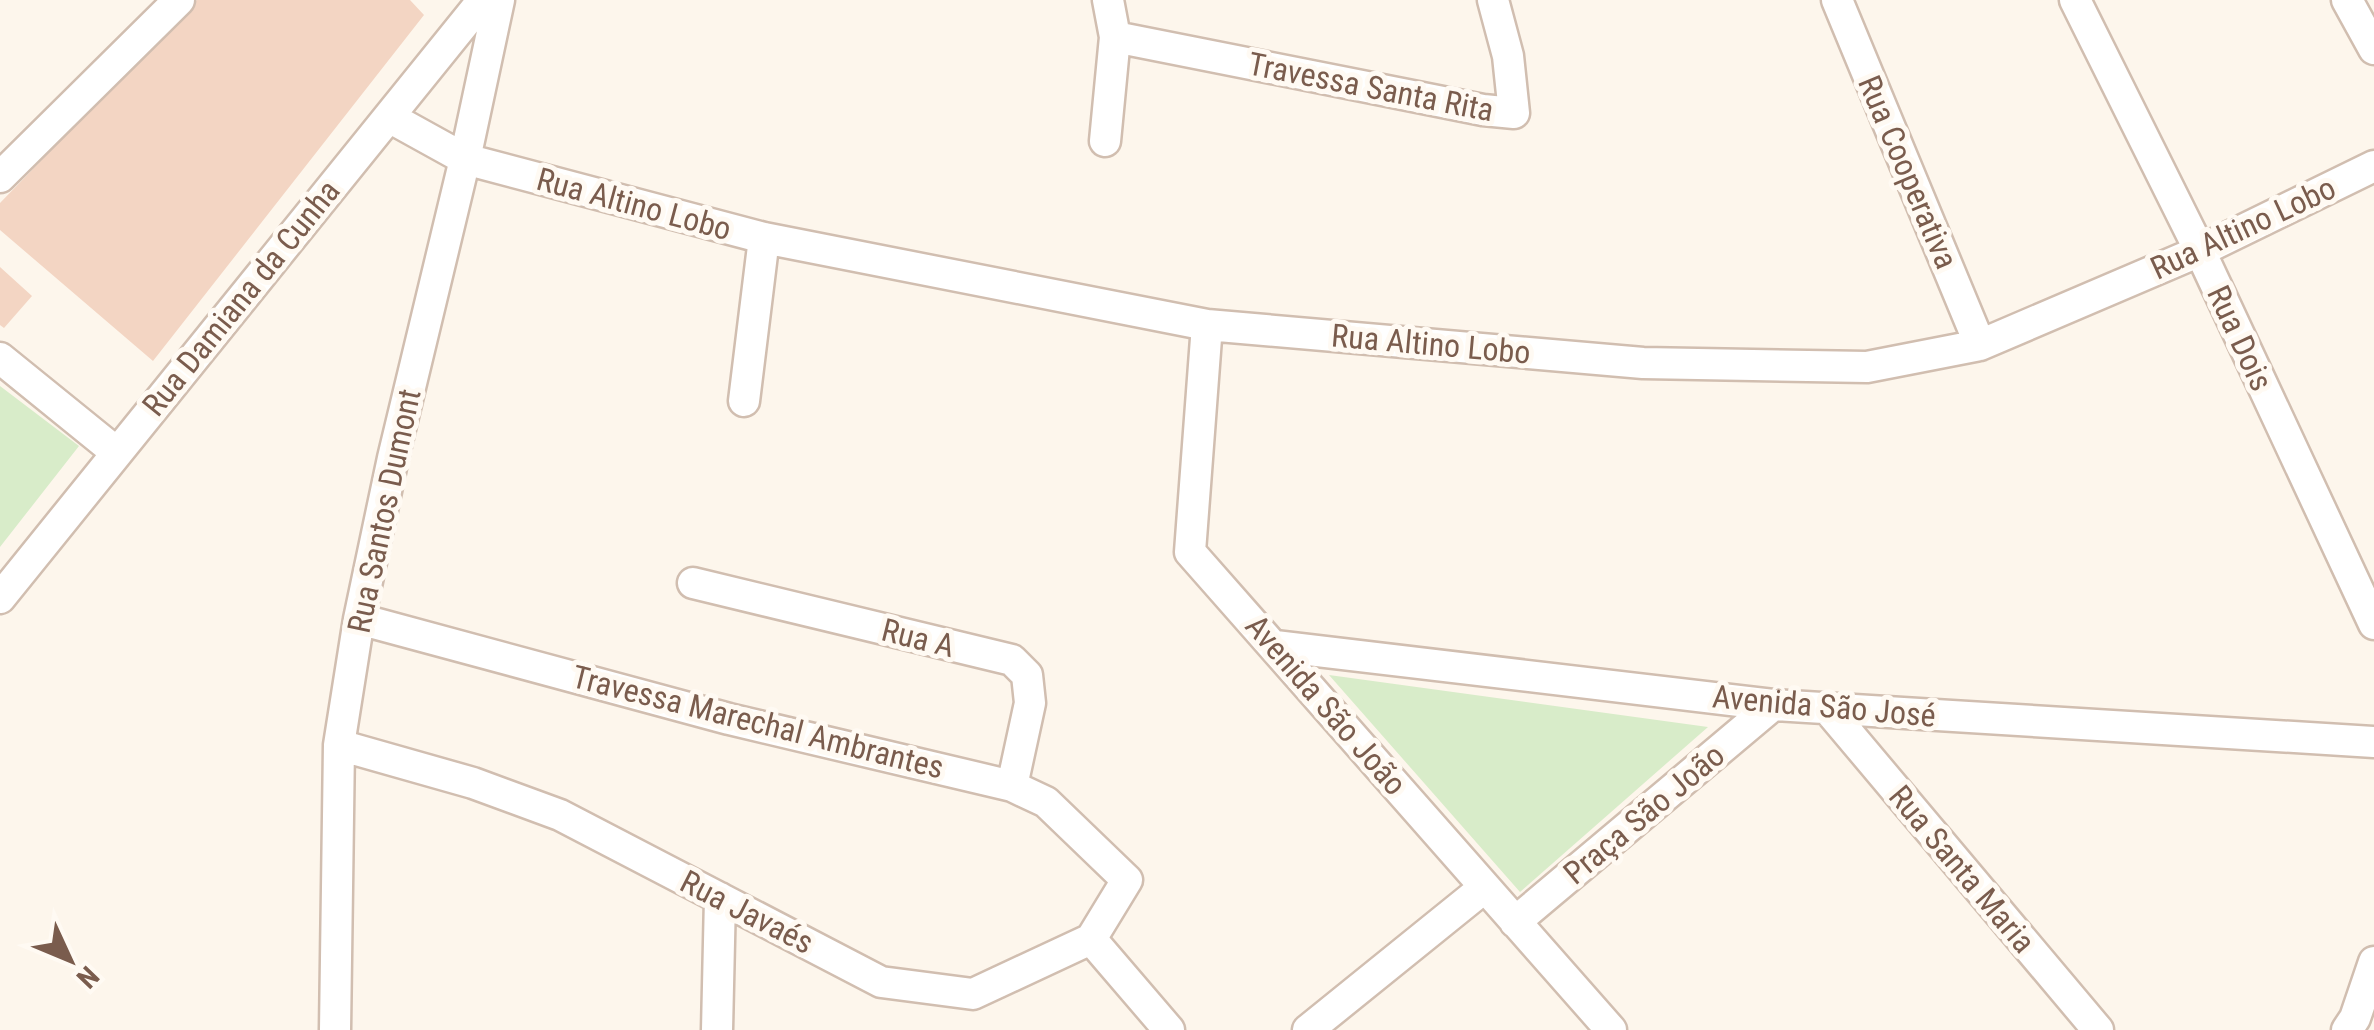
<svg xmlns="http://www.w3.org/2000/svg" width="2374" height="1030" font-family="'Roboto Condensed',sans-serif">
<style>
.green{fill:#d8ecc9}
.building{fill:#f3d5c3}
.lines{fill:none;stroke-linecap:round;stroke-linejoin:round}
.minor-casing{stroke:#d1beb0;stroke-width:35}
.minor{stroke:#fff;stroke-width:30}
.labels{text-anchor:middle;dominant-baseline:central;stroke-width:10;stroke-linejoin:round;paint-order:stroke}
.street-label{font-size:32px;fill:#7a5c4d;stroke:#fffaf3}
</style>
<rect width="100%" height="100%" fill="#fdf6ec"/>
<path class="green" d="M0,386L79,446L0,547Z
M1329,675L1708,727L1520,892Z"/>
<path class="building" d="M197,0H410L424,15L153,361L0,230V203Z
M0,267L32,296L4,328L0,325Z"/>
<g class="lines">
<defs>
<path id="minor" d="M1837,0L1980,345
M2075,0L2200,251L2374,624
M2347,0L2374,49
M1115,37L1483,110L1514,113L1508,56L1493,0
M389,117L465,159L764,238L1207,325L1643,363L1867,367L1980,345L2200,251L2374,166
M1105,141L1115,37L1108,0
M0,177L179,0
M1207,325L1190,552L1611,1030
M0,358L116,452
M744,401L764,238
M693,583L1012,660L1027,675L1030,703L1012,786
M0,598L483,0
M1275,646L1773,705L2374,742
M1827,708L2098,1030
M339,745L473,783L560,815L881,982L973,994L1091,939L1127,880L1046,802L1012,786L729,719L359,619
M1515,922L1773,705
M1091,939L1169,1030
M335,1030L339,745L359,619L393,458L465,159L499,0
M717,1030L720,898
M1308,1030L1485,887
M2347,1030L2355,1018L2374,962"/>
</defs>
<use href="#minor" class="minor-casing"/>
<use href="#minor" class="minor"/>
</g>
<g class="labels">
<g class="street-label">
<text transform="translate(1371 87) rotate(11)">Travessa Santa Rita</text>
<text transform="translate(1908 172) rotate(67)">Rua Cooperativa</text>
<text transform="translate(634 204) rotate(15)">Rua Altino Lobo</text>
<text transform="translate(2243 228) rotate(-25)">Rua Altino Lobo</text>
<text transform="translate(241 298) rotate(-51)">Rua Damiana da Cunha</text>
<text transform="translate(2240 338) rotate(65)">Rua Dois</text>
<text transform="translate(1431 344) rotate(5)">Rua Altino Lobo</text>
<text transform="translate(384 511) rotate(-78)">Rua Santos Dumont</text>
<text transform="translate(918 638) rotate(14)">Rua A</text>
<text transform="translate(1326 705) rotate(49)">Avenida São João</text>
<text transform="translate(1824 706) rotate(5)">Avenida São José</text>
<text transform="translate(758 722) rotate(14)">Travessa Marechal Ambrantes</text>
<text transform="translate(1644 814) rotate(-40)">Praça São João</text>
<text transform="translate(1962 869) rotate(50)">Rua Santa Maria</text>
<text transform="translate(747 912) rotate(27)">Rua Javaés</text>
</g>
</g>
<g transform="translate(70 960) rotate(134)" stroke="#fffaf3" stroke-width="8" paint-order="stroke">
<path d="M0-8L18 38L0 25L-18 38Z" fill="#7a5c4d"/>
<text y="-15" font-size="28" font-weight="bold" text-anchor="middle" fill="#7a5c4d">N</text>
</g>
</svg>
